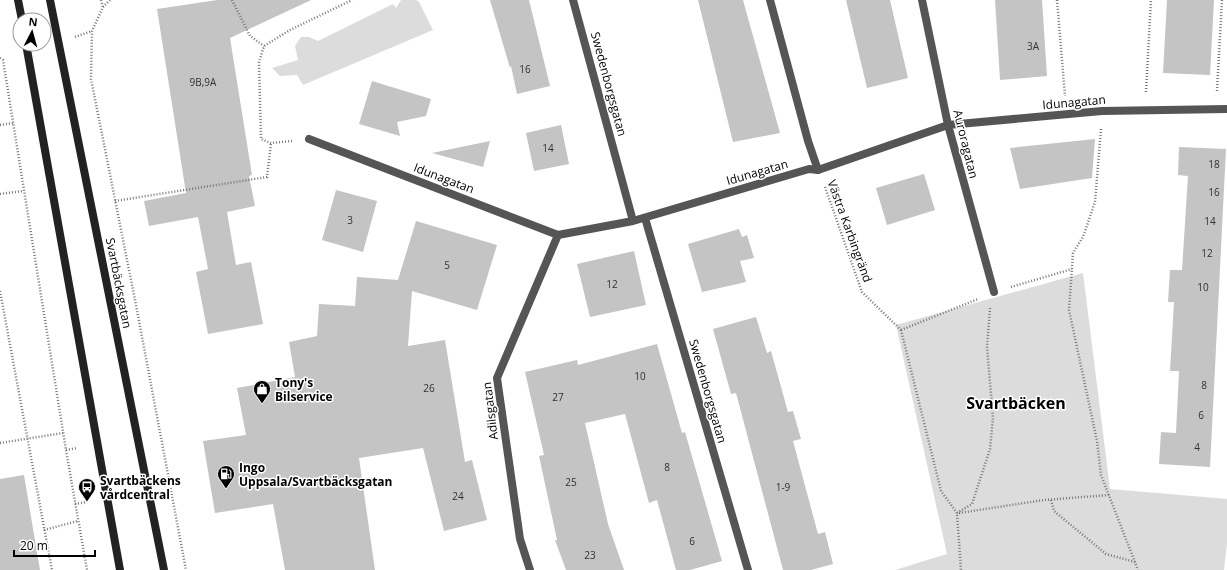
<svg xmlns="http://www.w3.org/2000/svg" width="1227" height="570" font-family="'Open Sans',sans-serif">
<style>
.park{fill:#dcdcdc}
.building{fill:#c4c4c4}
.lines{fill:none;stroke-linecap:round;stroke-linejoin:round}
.path{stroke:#777;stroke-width:2.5;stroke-dasharray:1 2;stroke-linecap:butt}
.lane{stroke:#555;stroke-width:8}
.street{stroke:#555;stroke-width:8}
.secondary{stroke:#222;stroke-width:8}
.labels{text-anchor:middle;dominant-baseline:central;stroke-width:3;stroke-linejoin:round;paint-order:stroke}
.number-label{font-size:10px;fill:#313131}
.street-label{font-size:12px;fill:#000;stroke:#fff}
.poi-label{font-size:12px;font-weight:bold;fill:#000;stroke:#fff;text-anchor:start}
.district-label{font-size:16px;font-weight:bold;fill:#000;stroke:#fff}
</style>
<rect width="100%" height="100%" fill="#fff"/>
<path class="park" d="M401,0H416L419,2L433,30L303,85L297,75L280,76L272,68L298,60L295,46L301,37H309L318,41L393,4L396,8Z
M1083,273L1110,489L1227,499V543L1224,570H895L947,554L896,325Z"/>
<path class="building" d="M217,0H311L230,38L252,175L249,176L255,206L227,212L236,265L251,262L263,324L208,334L196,272L208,269L198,217L149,226L144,201L186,193L157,9Z
M490,0H529L550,86L517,94L511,66L510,68Z
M698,0H743L780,133L733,142Z
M846,0H890L908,78L867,88Z
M995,0H1042L1047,76L1000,80Z
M1167,0H1214L1210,75L1163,73Z
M372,81L431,99L426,116L397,122L400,136L359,124Z
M561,125L569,164L534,171L526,133Z
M1095,139L1092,178L1020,189L1010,148Z
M490,141L483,167L432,153Z
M1179,147L1226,149L1210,467L1159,464L1161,432L1176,433L1179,371H1170L1174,302H1168L1170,270H1182L1188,176L1178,175Z
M924,174L935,210L887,225L876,188Z
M336,190L377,201L363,252L322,240Z
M416,221L497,245L477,310L412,291L408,346L445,340L465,462L472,460L487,520L444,531L423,448L359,458L375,570H285L273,504L215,513L203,441L246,435L237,388L295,377L289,342L317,336L319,304L355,306L357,277L398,280Z
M739,229L742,237L747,235L754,258L740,261L746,282L702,292L688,244Z
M634,251L646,305L590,317L577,264Z
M756,317L767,353L771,351L788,412L793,411L801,439L793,441L818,534L825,532L833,564L811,570H783L736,393L731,394L713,329Z
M657,344L682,433L685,432L722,561L690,570H676L657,500L649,503L625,414L585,423L608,524L624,570H566L555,540H557L539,456L544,455L525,372L577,360L578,365Z
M24,475L40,570H0V479Z"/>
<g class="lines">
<path class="path" d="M101,0L103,7
M110,0L103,7L92,31L91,79L136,305L186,570
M232,0L250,36L264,46
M1057,0L1065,96
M75,37L92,31
M0,58L3,60L66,450L87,570
M1217,91L1222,0
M1146,92L1151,0
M0,125L13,123
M1101,129L1095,202L1083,237L1073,253L1069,310L1097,441L1101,475L1138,570
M292,141L271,143L261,139L259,62L264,46L290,30L352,0
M825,187L862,292L901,330
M0,194L23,191
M115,201L267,177L271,143
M1011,287L1072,269
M0,291L52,570
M901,330L941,491L957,513L961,570
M901,330L978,299
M0,443L63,433
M66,450L77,448
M1051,500L1054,511L1106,554L1135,562
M75,504L87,502
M957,513L972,504L990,449L993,418L987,347L990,308
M959,513L1044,500L1109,495
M44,530L78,521"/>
<path class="lane" d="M770,0L808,141L818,170"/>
<path class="street" d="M573,0L633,221
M922,0L948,125L994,292
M309,139L558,235L633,221L809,169L818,170L948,125L1102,111L1227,109
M645,218L748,570
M530,570L520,539L497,378L558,235"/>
<path class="secondary" d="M18,0L22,20
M50,0L164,570
M26,44L120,570"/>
</g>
<defs>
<symbol id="shop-pin" viewBox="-11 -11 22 30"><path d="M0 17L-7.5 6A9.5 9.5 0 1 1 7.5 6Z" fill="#000" stroke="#fff"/><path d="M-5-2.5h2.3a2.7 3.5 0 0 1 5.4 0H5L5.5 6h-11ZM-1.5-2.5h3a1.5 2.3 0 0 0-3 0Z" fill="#fff"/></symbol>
<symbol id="fuel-pin" viewBox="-11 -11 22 30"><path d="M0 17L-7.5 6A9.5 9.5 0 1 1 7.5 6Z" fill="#000" stroke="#fff"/><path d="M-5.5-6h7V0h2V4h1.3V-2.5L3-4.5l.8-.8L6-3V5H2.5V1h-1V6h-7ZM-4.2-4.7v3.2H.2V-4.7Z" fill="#fff"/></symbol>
<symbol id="bus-pin" viewBox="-11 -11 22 30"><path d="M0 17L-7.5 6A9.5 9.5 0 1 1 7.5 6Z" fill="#000" stroke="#fff"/><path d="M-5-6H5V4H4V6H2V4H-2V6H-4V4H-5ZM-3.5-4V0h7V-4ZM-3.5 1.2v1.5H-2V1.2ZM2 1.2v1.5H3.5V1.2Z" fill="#fff"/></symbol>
</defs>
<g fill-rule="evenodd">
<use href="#shop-pin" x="252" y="379" width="20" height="27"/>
<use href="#fuel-pin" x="216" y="464" width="20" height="27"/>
<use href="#bus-pin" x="77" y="477" width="20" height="27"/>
</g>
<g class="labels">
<g class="number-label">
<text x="1033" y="46">3A</text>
<text x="525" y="69">16</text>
<text x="203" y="82">9B,9A</text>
<text x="548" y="148">14</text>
<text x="1214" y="164">18</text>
<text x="1214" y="192">16</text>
<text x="350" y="220">3</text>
<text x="1210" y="221">14</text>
<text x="1207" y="253">12</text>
<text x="447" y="265">5</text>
<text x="612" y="284">12</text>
<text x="1203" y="287">10</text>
<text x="640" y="376">10</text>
<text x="1204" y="385">8</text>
<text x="429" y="388">26</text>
<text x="558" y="397">27</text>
<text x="1201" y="415">6</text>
<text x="1197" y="447">4</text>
<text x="667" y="467">8</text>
<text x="571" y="482">25</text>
<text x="783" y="487">1-9</text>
<text x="458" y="496">24</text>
<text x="692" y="541">6</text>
<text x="590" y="555">23</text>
</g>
<g class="street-label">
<text transform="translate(609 84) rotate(75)">Swedenborgsgatan</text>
<text transform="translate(1074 102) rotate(-5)">Idunagatan</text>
<text transform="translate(966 144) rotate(76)">Auroragatan</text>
<text transform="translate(757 172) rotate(-16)">Idunagatan</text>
<text transform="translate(444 178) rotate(21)">Idunagatan</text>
<text transform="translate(850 231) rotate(70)">Västra Karbingränd</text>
<text transform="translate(119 283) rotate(79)">Svartbäcksgatan</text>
<text transform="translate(708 391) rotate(74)">Swedenborgsgatan</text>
<text transform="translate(490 411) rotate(-97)">Adilsgatan</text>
</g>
<g class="poi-label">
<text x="275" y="382">Tony's<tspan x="275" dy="14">Bilservice</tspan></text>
<text x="239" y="467">Ingo<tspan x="239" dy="14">Uppsala/Svartbäcksgatan</tspan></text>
<text x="100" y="480">Svartbäckens<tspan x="100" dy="14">vårdcentral</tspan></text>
</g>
<g class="district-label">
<text x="1016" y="403">Svartbäcken</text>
</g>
</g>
<g transform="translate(32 32) rotate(6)"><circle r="19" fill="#ffffff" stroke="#999999"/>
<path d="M0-3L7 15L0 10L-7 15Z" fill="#000000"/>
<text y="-6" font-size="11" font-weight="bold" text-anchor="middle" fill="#000000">N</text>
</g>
<path d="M14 550v6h81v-6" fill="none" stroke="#000000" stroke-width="2"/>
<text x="20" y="550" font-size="12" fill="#000000" stroke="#ffffff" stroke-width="3" paint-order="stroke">20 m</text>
</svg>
